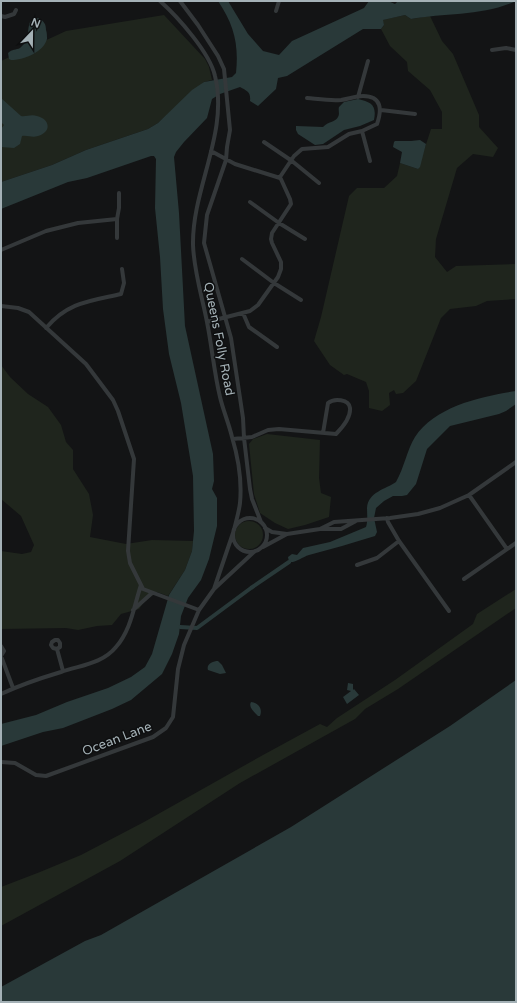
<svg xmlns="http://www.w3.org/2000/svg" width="517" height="1003" font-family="'Varela Round',sans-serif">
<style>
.grass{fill:#1f251d}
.water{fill:#293939}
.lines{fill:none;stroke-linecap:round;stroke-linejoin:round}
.canal{stroke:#293939;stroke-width:4}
.minor{stroke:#34383a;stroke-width:4}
.labels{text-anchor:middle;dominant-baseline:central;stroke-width:3;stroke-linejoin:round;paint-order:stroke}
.street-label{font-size:13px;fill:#a4b1b6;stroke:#0e0f10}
</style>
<rect width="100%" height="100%" fill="#131415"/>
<path class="grass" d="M164,15L205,59L209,67L212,80L204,82L158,123L148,129L86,150L52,165L1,182V61L66,31Z
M405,15L411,19L430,16L442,41L453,54L479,115V127L498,148L493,157L473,154L457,168L436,239L435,257L447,272L456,266L516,264V299L487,301L476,306L450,309L441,318L416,381L403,393L396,394L394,390L389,393L390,405L382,411L369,408V391L366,382L347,374L344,375L330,365L314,341L321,317L349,196L357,188H384L397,176L400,163L418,169L431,129H442V112L430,90L408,71L407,62L390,46L381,29L384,25L382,20Z
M1,365L10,377L28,394L48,407L61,425L66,442L73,450V469L89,494L93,515L90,537L126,544L152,540L193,541L192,551L185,570L168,596L157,592L144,602L139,609L121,614L112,625L97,626L78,630L66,628L1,629V551L22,554L31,552L34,545L21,516L1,499Z
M267,434L320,440L319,478L321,493L331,497L329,517L305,525L288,529L275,523L260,513L254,494L249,444L253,439Z
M235 535a14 14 0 1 1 28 0a14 14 0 1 1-28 0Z
M516,589V608L398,689L365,709L355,719L240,783L120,861L1,926V887L40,872L81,855L144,822L263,755L320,724L327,727L337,718L395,680L473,624L477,614Z"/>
<path class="water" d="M218,1H228L248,34L263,51L279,55L292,41L364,8L369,1H388L395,4L398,1H516C484,16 445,13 411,19L405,15L383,20L384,25L381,29H363L287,76L278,78L276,89L258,106L250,101C251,92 247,91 240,87L220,94L212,99L207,118L184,142L176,152L174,157L179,213L185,326L213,454L214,481L212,489L217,498V526L209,559L201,580L188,598L181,616L179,634L172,654L162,674L131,700L112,709L63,728L43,732L1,746V724L36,715L67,702L108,688L131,677L145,667L152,654L169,595L185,570L192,551L194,531L193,476L181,403L169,354L163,309L160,257L155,208L156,159L154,156H151L87,178L68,182L1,209V182L52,165L86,150L148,129L158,123L192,90L204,82L232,77L236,73C239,44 234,25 218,1Z
M38,18C44,21 46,24 46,30C47,32 47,37 47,39C43,53 23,60 11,60L9,59L8,53C12,49 16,50 20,48C31,39 26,33 30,22L34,19Z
M1,98L21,116C26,117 31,114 37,116C50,119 52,132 38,136C32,138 28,135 22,136L20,144L14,148L1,147V129L4,125L1,122Z
M358,99C371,102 377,105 374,120L360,126L344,130L323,144L315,145L298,134L296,130V126L323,127C329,121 336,122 338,117C340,114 338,110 339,107L344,102Z
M420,140L426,144L420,167L418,169L400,163L402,152L393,147L394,142L395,141H411Z
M516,391V404L506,411L499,414L450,426L427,449L416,484L407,495L402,496H393L384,501L376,508L374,518L377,532L375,536C353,543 331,549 309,555C302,557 296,563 289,562L288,557L292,554L297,555L303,548L330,542L366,527C368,521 367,514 367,508C368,492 386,489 396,482C404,468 407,450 415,437C435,406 483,396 516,391Z
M218,661L222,665L226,673L220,674L208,670C206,664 213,661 218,661Z
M516,680V1002H1V987L85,941L101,935L291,827L450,726Z
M348,683L353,684V690L354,689L359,695L347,704L343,697L351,691L347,690Z
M251,702C258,703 263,708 260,716H258C254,712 248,707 251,702Z"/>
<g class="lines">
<path class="canal" d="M180,627L197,628L251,588L289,562"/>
<path class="minor" d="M160,1C178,17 210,53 215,76C229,133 192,188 193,245C194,272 202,296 207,322C212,347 214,372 220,397C223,410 229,424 232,437C238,457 242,482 240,503C239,512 236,521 234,530
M180,1L198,25L218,56L224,69L230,130L227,147L226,160L207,215L204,243L231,338L243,418L244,438L250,489L252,499L261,522
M276,11L279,1
M1,16L5,17L14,14L16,10
M492,50L506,48L516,50
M358,97L368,61
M381,110L415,114
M362,131L370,161
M264,142L292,161L319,183
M211,151L235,164L280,178
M250,202L279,223L305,239
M117,238V219L119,208V193
M1,250L46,231L78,223L117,219
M242,259L274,283L301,300
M1,306L18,308L29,312L86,364L113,400L118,411L134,459L128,551L130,563L143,589L199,610
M243,313L249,327L277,347
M207,322L250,311L258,305L278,277L281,269V262L272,243L271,239L272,233L291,204L290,199L280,177L294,156L302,149L328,147L349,134L362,131L377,124C382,110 382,96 363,96C356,96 348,99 341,100C330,101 318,99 307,98
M46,328C68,302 90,301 121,294L124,283L122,269
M233,439L252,437L268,430L279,429L336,434C342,428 351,417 350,408C349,399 334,398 328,403L323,433
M469,495L507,549
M387,518L388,522L399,541L449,611
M233 535a17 17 0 1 1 34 0a17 17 0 1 1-34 0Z
M265,528L272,532L287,534L320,529H341L356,521
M320,529L334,522L390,518L418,514L440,508L469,495L516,462
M263,547L287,534
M357,565L377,558L399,541
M464,579L516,543
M214,589L255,551
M133,610L152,593
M1,646L4,651L1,656L13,688
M57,649L60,647V643L58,640H55L52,642L51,645L53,648L57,649L63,671
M1,694C20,685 41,678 61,672C81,665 102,664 116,647C131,630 134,606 141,585
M1,762L15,763L36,775L46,776L153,737L166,728L173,717L178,669L184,645L199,610L214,589L233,533"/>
</g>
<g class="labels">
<g class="street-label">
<text transform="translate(219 339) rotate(79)">Queens Folly Road</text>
<text transform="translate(117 739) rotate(-21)">Ocean Lane</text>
</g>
</g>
<rect width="517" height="1003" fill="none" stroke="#a4b1b6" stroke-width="4"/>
<g transform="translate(32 32) rotate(22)" stroke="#0e0f10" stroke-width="3" paint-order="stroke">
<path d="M0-3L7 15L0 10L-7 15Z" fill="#a4b1b6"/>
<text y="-6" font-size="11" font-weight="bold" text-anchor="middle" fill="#a4b1b6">N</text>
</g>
</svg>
